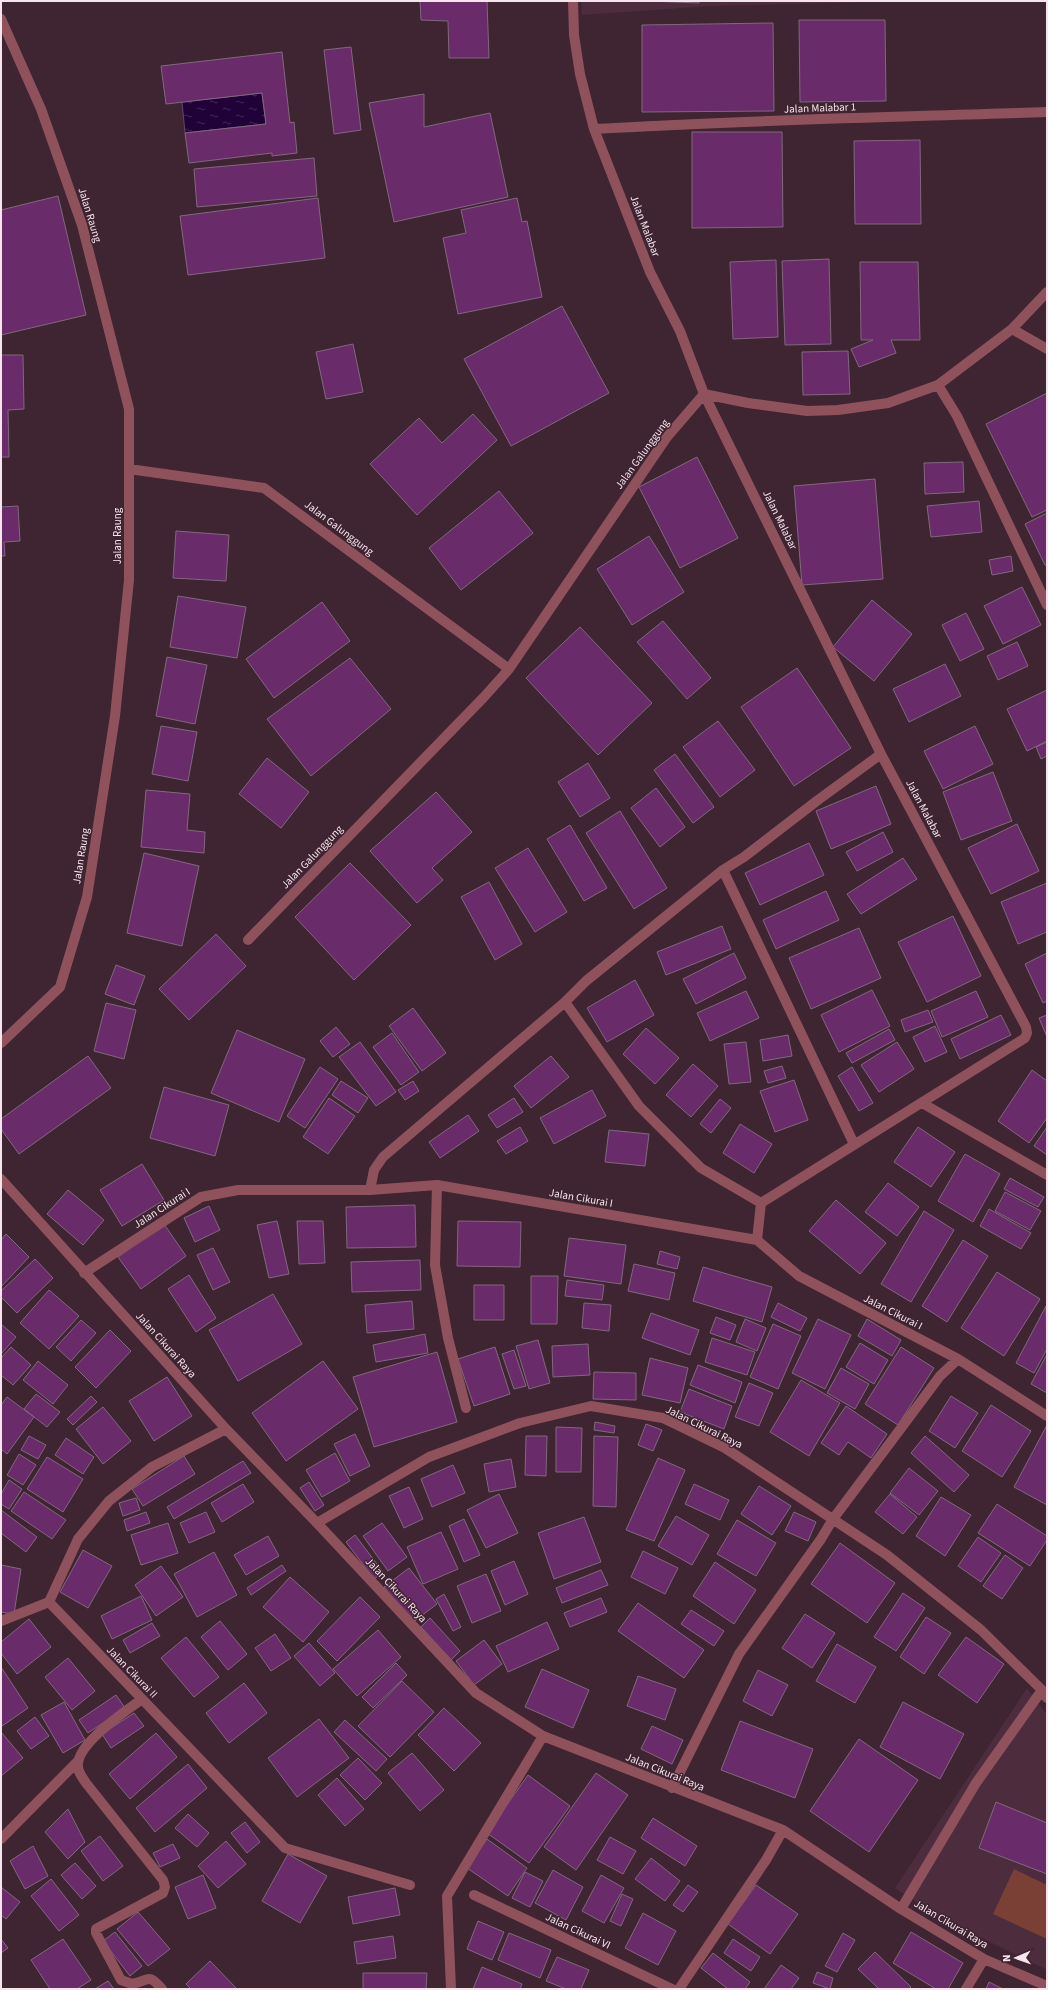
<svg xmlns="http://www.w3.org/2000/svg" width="1048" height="1990" font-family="'Source Sans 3',sans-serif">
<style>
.built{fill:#4c2c3d}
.grass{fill:#7a4035}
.water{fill:url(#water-ripples);stroke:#61466e}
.building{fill:#6a2b6a;stroke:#80687f}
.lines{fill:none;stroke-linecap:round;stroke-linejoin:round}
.minor{stroke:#8f525c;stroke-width:10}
.labels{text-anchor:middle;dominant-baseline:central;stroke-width:3;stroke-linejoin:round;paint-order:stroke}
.street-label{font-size:11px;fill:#f7e5ed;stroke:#3f2431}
</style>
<defs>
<pattern id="water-ripples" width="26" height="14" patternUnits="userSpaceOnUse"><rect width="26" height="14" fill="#210238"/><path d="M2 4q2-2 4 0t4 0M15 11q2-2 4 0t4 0" fill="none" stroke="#422755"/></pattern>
</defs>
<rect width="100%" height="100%" fill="#3f2431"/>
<path class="built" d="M581,1H921L711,6L582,15Z
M1027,1688L1047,1715V1970L939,1917L895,1888Z"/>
<path class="grass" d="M1014,1869L1047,1885V1939L993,1914Z"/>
<path class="water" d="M262,93L266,124L185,133L182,102Z"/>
<path class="building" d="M420,1H487L489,58H449L448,21L421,20Z
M650,1H699V3Z
M799,20H885L886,101L800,102Z
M773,23L774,111L642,112V25Z
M351,47L361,130L334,134L324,50Z
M282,52L290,123L294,122L297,153L272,156V153L189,163L185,133L266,124L262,93L166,104L161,66Z
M424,94V127L490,113L508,197L394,222L369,103Z
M692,132H782L783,227L692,228Z
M920,140L921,224H855L854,141Z
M314,158L317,196L197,207L194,169Z
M58,196L86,315L1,335V210Z
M318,198L325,258L188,275L180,216Z
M517,198L522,222L527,221L542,297L458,314L443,238L466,233L461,210Z
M829,259L831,344L785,345L782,261Z
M776,260L778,337L733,339L730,262Z
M860,262H918L920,340H891L896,353L859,367L851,349L873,340H861Z
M562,306L609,393L511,446L464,359Z
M353,344L363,392L326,399L316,352Z
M848,351L850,394L803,395L802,352Z
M1,355H23L24,409L8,410L9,457H1Z
M1047,393V510L1032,517L986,424Z
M473,414L497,440L417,515L370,464L419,418L442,443Z
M697,457L738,538L680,568L639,487Z
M963,462L964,492L925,494L924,463Z
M875,479L883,579L802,585L794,486Z
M499,491L533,533L461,590L429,548Z
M979,501L982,532L931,537L927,506Z
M18,506L20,541L4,542L5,556H1V507Z
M1047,513V565H1045L1025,524Z
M176,531L229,535L226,581L173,578Z
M649,536L684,592L632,625L597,569Z
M1011,556L1013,571L992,575L989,560Z
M1022,587L1041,625L1003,644L984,606Z
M178,596L246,607L237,658L170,647Z
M872,600L912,634L874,681L833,647Z
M322,602L350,641L274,698L246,659Z
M966,613L984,649L960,661L942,625Z
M663,621L711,678L687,699L637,642Z
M580,627L652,703L598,755L526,678Z
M1017,642L1028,666L998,680L987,656Z
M167,657L207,665L195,724L156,716Z
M350,658L391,709L311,776L267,719Z
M945,664L961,696L909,722L893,689Z
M797,668L851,748L794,786L741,707Z
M1047,690V741L1027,751L1007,709Z
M718,721L755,770L720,797L683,747Z
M161,726L197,732L188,781L152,774Z
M975,726L993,764L943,789L924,751Z
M1047,742V756L1041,759L1036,747Z
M675,754L714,807L693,823L654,770Z
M267,758L309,792L281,828L239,794Z
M588,763L610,798L580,817L558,782Z
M993,772L1012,821L961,840L943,792Z
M876,786L891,824L831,849L816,811Z
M656,788L685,827L660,847L631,808Z
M146,790L190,794L187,830L205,832L204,853L141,847Z
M436,792L472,832L432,868L443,880L417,903L370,851Z
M620,811L667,888L634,909L586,833Z
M1017,824L1039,871L991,894L968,848Z
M570,825L607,888L584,901L547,839Z
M883,832L893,852L857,871L846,852Z
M809,843L824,875L760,905L745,873Z
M528,848L567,912L535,932L495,868Z
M144,853L199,866L182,946L127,933Z
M903,858L917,879L861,914L847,894Z
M350,863L411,925L354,980L295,917Z
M489,882L522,944L495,960L461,897Z
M1047,883V932L1018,944L1001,902Z
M826,891L839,920L776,949L763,920Z
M953,916L981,976L927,1002L898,942Z
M722,926L731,949L666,975L657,952Z
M859,928L881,978L811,1009L789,958Z
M216,934L246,966L189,1020L159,989Z
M734,953L746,978L696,1004L683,979Z
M1047,953V1001L1043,1003L1025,964Z
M116,965L145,976L134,1005L105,994Z
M635,980L654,1015L607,1042L587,1008Z
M872,990L890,1026L839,1052L821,1015Z
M746,991L759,1018L710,1041L697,1013Z
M976,991L988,1017L942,1037L931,1011Z
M106,1003L136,1010L124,1059L94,1051Z
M413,1008L446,1053L422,1071L389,1026Z
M928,1010L933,1022L905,1032L901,1020Z
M1001,1015L1011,1035L960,1059L951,1039Z
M1047,1015V1037L1039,1018Z
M935,1026L947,1052L925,1062L913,1037Z
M336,1027L350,1044L333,1057L320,1041Z
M646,1028L679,1058L655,1084L623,1054Z
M889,1029L895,1040L852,1063L846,1053Z
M237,1030L305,1059L279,1122L211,1093Z
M392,1033L419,1072L401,1085L373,1047Z
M788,1035L792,1056L763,1061L760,1040Z
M360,1042L396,1092L376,1106L339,1057Z
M746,1042L751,1082L729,1084L724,1044Z
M897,1042L914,1069L879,1092L861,1065Z
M88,1056L111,1088L19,1154L1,1129V1119Z
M551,1056L569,1077L531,1108L514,1086Z
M693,1064L718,1086L691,1117L666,1095Z
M782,1066L786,1078L768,1083L764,1071Z
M320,1067L338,1079L305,1128L287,1116Z
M852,1067L873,1103L859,1111L838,1076Z
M1032,1070L1047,1081V1118L1029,1143L998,1121Z
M794,1080L808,1120L775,1132L760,1091Z
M341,1081L368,1098L358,1113L332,1095Z
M413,1081L419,1091L405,1100L398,1090Z
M164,1087L229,1105L215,1156L150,1138Z
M592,1090L606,1116L554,1144L540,1118Z
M329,1098L355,1116L328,1154L303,1137Z
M514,1098L523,1112L497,1128L488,1115Z
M720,1099L731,1108L711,1133L700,1124Z
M468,1115L479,1131L440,1158L429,1142Z
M740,1124L772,1144L754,1173L723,1153Z
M520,1127L528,1141L506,1154L497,1141Z
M918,1127L955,1152L931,1187L894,1162Z
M1047,1127V1155L1034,1146Z
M609,1130L649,1134L645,1166L605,1162Z
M965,1154L1000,1174L973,1222L938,1201Z
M142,1164L164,1200L122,1226L100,1190Z
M1010,1178L1044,1197L1038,1207L1004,1189Z
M888,1183L919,1207L897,1236L865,1212Z
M68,1190L104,1220L83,1245L47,1214Z
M1005,1192L1041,1211L1030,1230L995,1211Z
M836,1200L886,1243L860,1274L809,1231Z
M415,1205L416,1247L347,1248L346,1207Z
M209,1206L220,1230L195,1242L184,1218Z
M989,1209L1031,1233L1021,1249L980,1226Z
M924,1211L954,1230L911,1302L881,1284Z
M277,1221L289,1274L269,1278L257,1225Z
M297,1221H323L325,1263L299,1264Z
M458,1221L521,1222L520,1267L457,1266Z
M164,1224L186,1256L141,1289L118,1257Z
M6,1234L29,1257L1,1287V1240Z
M569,1238L626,1245L621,1284L564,1276Z
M963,1240L988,1256L947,1322L922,1306Z
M213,1248L230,1282L213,1290L197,1255Z
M660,1251L680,1257L677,1269L657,1264Z
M35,1259L53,1278L17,1313L1,1297V1291Z
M420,1260L421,1290L352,1292L351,1262Z
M634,1264L675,1273L669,1300L628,1291Z
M703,1267L772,1287L762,1322L693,1301Z
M997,1272L1040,1299L1004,1356L961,1328Z
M189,1275L216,1318L196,1332L168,1289Z
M531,1276H558L557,1324H531Z
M567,1280L604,1285L602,1300L565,1296Z
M474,1285H504V1320H474Z
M49,1290L79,1316L49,1349L20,1323Z
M273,1294L302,1344L238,1381L209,1330Z
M412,1301L414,1329L367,1333L365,1305Z
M584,1303L611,1305L609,1331L582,1328Z
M778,1303L807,1318L800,1331L771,1317Z
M1046,1306L1047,1349L1034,1373L1016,1363Z
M651,1313L699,1330L690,1355L642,1338Z
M716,1317L736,1325L730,1340L710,1333Z
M745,1319L766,1328L757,1351L736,1342Z
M818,1319L851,1335L825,1389L792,1373Z
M867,1319L901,1340L892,1356L858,1336Z
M81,1320L96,1333L71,1361L56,1347Z
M1,1324L16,1337L1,1354Z
M773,1324L801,1336L778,1389L750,1377Z
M110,1330L131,1351L96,1388L75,1367Z
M425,1334L428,1353L376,1362L373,1345Z
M712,1338L755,1352L747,1375L705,1362Z
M538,1340L550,1383L529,1389L516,1346Z
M860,1343L888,1360L874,1384L846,1367Z
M588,1344L590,1375L553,1377L552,1346Z
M11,1347L31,1365L13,1385L1,1375V1358Z
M495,1347L510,1394L474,1406L458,1359Z
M901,1347L934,1368L898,1425L865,1404Z
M514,1350L526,1386L514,1389L502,1354Z
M437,1352L457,1422L374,1447L353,1377Z
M1047,1354V1393L1031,1384Z
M650,1358L688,1368L680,1403L642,1395Z
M38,1361L68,1385L53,1404L23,1380Z
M323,1361L358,1409L286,1461L252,1413Z
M698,1365L742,1382L735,1403L690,1385Z
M841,1368L869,1384L855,1409L827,1393Z
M594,1372L636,1373V1400L593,1399Z
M167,1377L192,1416L154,1441L129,1401Z
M801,1380L840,1403L809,1456L770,1432Z
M749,1383L773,1393L759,1426L735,1417Z
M689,1389L732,1406L724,1429L680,1412Z
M36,1394L60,1412L47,1427L24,1409Z
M91,1396L97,1402L73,1425L67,1419Z
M951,1396L978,1413L955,1448L929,1431Z
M7,1397L34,1417L7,1454L1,1449V1405Z
M991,1405L1031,1431L1002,1477L962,1451Z
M846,1406L887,1434L871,1458L848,1442L839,1455L821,1443Z
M103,1407L131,1441L103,1464L76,1429Z
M595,1422L615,1426L614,1433L594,1430Z
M646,1424L662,1430L653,1451L638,1445Z
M1047,1425V1505L1014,1487Z
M556,1427L582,1428L581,1472H556Z
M355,1434L370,1466L350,1476L334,1444Z
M29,1436L46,1445L38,1459L21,1450Z
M526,1436H547L546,1476L525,1475Z
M594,1436L618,1437L616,1507L593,1506Z
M925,1436L969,1475L954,1492L911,1453Z
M66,1438L94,1457L83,1474L55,1455Z
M335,1453L350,1481L322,1497L306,1470Z
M19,1454L36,1465L23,1485L7,1475Z
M184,1456L195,1474L143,1506L132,1489Z
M47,1457L83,1479L63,1512L27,1489Z
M658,1458L685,1470L654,1541L626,1530Z
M511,1459L516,1487L489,1492L484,1464Z
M243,1461L251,1473L174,1519L167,1507Z
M453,1465L465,1493L432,1507L421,1479Z
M909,1468L938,1491L919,1515L890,1493Z
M9,1480L22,1489L9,1509L1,1504V1494Z
M309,1482L324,1505L315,1511L300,1488Z
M243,1484L254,1502L222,1522L211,1503Z
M694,1484L729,1500L720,1520L685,1504Z
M759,1486L791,1506L772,1535L741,1514Z
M409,1487L423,1519L404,1528L389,1496Z
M24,1492L66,1520L52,1539L11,1511Z
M499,1494L518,1533L486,1548L467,1510Z
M890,1494L917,1517L903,1534L875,1512Z
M941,1497L971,1515L945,1556L916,1536Z
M136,1498L140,1510L123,1516L119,1503Z
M997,1504L1047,1536V1540L1030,1566L978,1533Z
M1,1510L37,1537L26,1552L1,1533Z
M146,1512L150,1523L127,1531L124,1520Z
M206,1512L215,1532L189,1543L180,1523Z
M794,1512L816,1522L808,1541L785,1531Z
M676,1516L709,1535L692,1565L658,1546Z
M584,1517L601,1562L554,1579L538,1533Z
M464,1519L480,1555L464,1562L449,1526Z
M737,1520L776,1543L756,1576L717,1554Z
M168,1523L178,1553L141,1565L131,1535Z
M382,1523L407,1557L388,1571L363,1536Z
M441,1532L458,1569L423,1584L407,1547Z
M355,1535L383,1572L374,1579L346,1542Z
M268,1536L279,1556L246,1575L234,1555Z
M978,1537L1001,1553L981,1582L958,1566Z
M840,1543L895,1583L867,1623L811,1584Z
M83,1550L112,1566L88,1608L60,1592Z
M643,1551L678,1568L665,1594L631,1577Z
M214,1552L237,1595L197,1617L174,1574Z
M1005,1555L1023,1568L1002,1599L983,1586Z
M514,1561L528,1594L505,1605L491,1571Z
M715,1562L756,1590L734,1624L693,1596Z
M1,1565L21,1569L14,1614L1,1612Z
M282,1565L286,1571L251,1595L247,1588Z
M161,1566L183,1597L156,1616L135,1585Z
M409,1568L437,1604L412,1623L384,1587Z
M601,1570L608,1585L562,1603L556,1588Z
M486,1574L501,1611L472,1623L457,1586Z
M290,1577L329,1612L303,1642L263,1607Z
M903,1593L925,1608L896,1651L874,1637Z
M444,1594L461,1627L453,1631L436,1599Z
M141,1596L152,1620L112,1639L101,1616Z
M360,1597L380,1617L337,1661L317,1641Z
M601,1598L607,1612L570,1627L564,1613Z
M638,1603L704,1650L684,1678L618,1631Z
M691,1610L724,1631L714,1646L681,1624Z
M805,1614L835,1633L812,1668L782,1648Z
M926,1617L951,1633L924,1674L900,1657Z
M430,1618L460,1651L451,1660L421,1627Z
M29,1619L51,1647L17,1674L1,1653V1642Z
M220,1621L247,1654L228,1670L201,1637Z
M547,1622L559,1649L508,1672L496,1646Z
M152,1623L160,1636L130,1653L123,1640Z
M378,1630L401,1657L357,1696L333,1669Z
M275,1634L291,1658L271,1671L255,1648Z
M186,1637L219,1677L194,1697L161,1658Z
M966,1637L1004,1664L977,1703L938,1675Z
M484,1640L502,1664L474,1685L456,1661Z
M309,1643L335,1673L320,1686L294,1656Z
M837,1644L876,1667L855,1703L816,1681Z
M68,1658L95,1691L72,1710L45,1677Z
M396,1663L407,1675L373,1708L362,1697Z
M1,1667L28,1708L2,1726L1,1724Z
M542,1669L589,1690L573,1728L525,1707Z
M758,1670L788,1685L772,1716L743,1701Z
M638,1676L676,1689L665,1720L627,1706Z
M402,1681L434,1712L390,1757L358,1726Z
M244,1683L267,1713L229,1743L206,1713Z
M116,1695L125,1708L88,1733L79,1720Z
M64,1702L85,1740L63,1753L41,1715Z
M903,1702L964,1734L940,1779L880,1747Z
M444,1708L481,1743L454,1771L418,1735Z
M134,1713L144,1726L111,1748L102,1734Z
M35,1717L49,1736L31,1749L17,1731Z
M319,1719L349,1758L297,1797L268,1758Z
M345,1720L387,1759L376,1771L334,1732Z
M740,1721L813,1749L795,1798L721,1770Z
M652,1726L683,1740L672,1764L641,1749Z
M1,1732L23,1758L1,1776Z
M156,1733L177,1757L130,1799L109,1774Z
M859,1739L918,1780L869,1852L810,1811Z
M412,1753L444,1790L420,1811L388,1773Z
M358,1758L382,1783L365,1800L340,1775Z
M188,1764L207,1788L155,1832L136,1808Z
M596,1773L628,1795L576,1870L544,1847Z
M528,1775L570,1806L529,1863L487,1833Z
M337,1778L364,1809L345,1826L318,1795Z
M996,1802L1047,1823V1874L979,1848Z
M68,1809L85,1842L68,1859L45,1832Z
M188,1814L209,1833L197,1847L175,1828Z
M653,1818L697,1846L685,1866L641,1838Z
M245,1822L260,1842L247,1853L231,1833Z
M100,1836L123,1866L103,1881L81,1851Z
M610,1837L636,1851L623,1874L597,1860Z
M487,1839L527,1868L508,1896L467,1868Z
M226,1841L246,1864L218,1888L198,1866Z
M173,1844L180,1858L160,1867L153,1853Z
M33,1846L48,1876L25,1889L10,1861Z
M288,1854L327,1876L300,1923L262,1901Z
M651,1858L680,1881L665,1901L635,1879Z
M75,1863L96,1886L82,1899L61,1875Z
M553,1870L583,1887L566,1920L535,1903Z
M525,1872L543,1881L530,1907L512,1898Z
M203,1875L216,1908L188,1919L175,1887Z
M601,1875L624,1888L604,1923L582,1911Z
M51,1879L79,1915L59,1931L31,1896Z
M688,1885L698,1892L683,1912L673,1905Z
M756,1885L798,1914L770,1954L728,1924Z
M1,1887L20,1902L6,1919L1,1915Z
M395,1888L400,1915L353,1924L348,1897Z
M622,1894L633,1899L621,1926L610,1921Z
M138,1912L170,1949L148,1966L117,1929Z
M643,1913L676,1931L658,1965L625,1948Z
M478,1921L504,1932L492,1960L467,1949Z
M115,1932L142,1966L130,1976L103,1941Z
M911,1932L963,1963L948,1989H936L893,1963Z
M509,1933L551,1950L540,1978L498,1960Z
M843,1933L855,1940L837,1972L825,1966Z
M393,1936L396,1958L357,1964L354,1942Z
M1,1939L8,1948L1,1953Z
M63,1939L91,1980L77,1989H50L31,1960Z
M733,1939L760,1957L751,1971L724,1953Z
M875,1952L911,1987L909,1989H879L858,1969Z
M713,1953L750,1982L745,1989H728L701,1968Z
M557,1957L589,1970L581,1989H566L546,1981Z
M210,1961L237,1989H191L186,1984Z
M781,1965L799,1978L791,1989H764Z
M482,1967L522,1984L520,1989H473Z
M817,1972L833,1978L830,1989L813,1983Z
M363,1973H427L426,1989H363Z
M108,1981L114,1989H95Z
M989,1982L1003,1989H986Z"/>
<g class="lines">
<path class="minor" d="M573,1L574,35L580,74L594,129L650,272L680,331L704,394L881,754L1026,1027L1027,1033L1025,1038L761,1203L757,1240
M1,19L41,109L82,225L129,409V580L115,716L87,897L60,987L1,1043
M594,129C745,120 896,117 1047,112
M1012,329L1047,349
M938,385L957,416L1047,605
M704,394L748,403L807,411L838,410L888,403L938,385L1012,329L1047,292
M129,469L264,488L509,669
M723,870L854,1144
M248,940L484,697L509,669L667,437L704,394
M565,1002L639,1106L701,1168L761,1203
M922,1103L1047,1175
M1,1179L226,1429L317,1523L476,1693L543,1736L783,1830L901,1909L984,1959L1047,1986
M437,1185L435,1265L448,1338L466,1408
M370,1190L374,1170L383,1157L565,1002L586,981L723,870L744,857L818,800L881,754
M84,1273L201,1197L238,1190H370L437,1185L757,1240L799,1276L958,1359L1047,1416
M226,1429L152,1467L109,1501L78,1539L49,1602L285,1848L410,1885
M317,1523L429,1457L520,1423L591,1406L663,1418L725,1448L887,1555L981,1630L1042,1690L1047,1698
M1,1621L49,1602
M142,1699C125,1712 79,1742 78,1764C77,1771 82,1777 86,1783L163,1880L165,1887L163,1893L96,1929V1933L121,1980L132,1984C150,1981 147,1972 162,1989
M672,1788L739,1654L821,1539L833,1519L940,1376L958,1359
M1,1839L77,1762
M474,1895L672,1989
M901,1909L976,1783L1042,1690
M451,1989L447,1896L543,1736
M679,1989L766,1860L783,1830
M966,1989L984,1959"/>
</g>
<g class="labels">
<g class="street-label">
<text transform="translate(820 108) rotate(-2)">Jalan Malabar 1</text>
<text transform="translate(90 215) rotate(73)">Jalan Raung</text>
<text transform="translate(645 226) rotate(69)">Jalan Malabar</text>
<text transform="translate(642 454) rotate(-54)">Jalan Galunggung</text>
<text transform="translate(780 520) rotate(64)">Jalan Malabar</text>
<text transform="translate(339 528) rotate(37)">Jalan Galunggung</text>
<text transform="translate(117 536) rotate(-90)">Jalan Raung</text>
<text transform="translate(924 809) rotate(62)">Jalan Malabar</text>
<text transform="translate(81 856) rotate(-81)">Jalan Raung</text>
<text transform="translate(312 857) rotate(-46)">Jalan Galunggung</text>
<text transform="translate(581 1198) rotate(10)">Jalan Cikurai I</text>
<text transform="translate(162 1208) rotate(-33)">Jalan Cikurai I</text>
<text transform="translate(893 1312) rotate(27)">Jalan Cikurai I</text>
<text transform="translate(166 1345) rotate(48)">Jalan Cikurai Raya</text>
<text transform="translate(704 1427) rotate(26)">Jalan Cikurai Raya</text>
<text transform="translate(396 1590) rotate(47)">Jalan Cikurai Raya</text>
<text transform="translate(132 1672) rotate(46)">Jalan Cikurai II</text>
<text transform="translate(665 1772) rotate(22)">Jalan Cikurai Raya</text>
<text transform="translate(951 1924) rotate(31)">Jalan Cikurai Raya</text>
<text transform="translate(578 1931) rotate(25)">Jalan Cikurai VI</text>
</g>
</g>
<rect width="1048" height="1990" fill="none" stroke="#f7e5ed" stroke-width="4"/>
<g transform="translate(1016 1958) rotate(268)" stroke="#3f2431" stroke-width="3" paint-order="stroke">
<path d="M0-3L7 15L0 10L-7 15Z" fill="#f7e5ed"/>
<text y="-6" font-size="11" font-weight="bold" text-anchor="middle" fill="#f7e5ed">N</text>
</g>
</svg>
